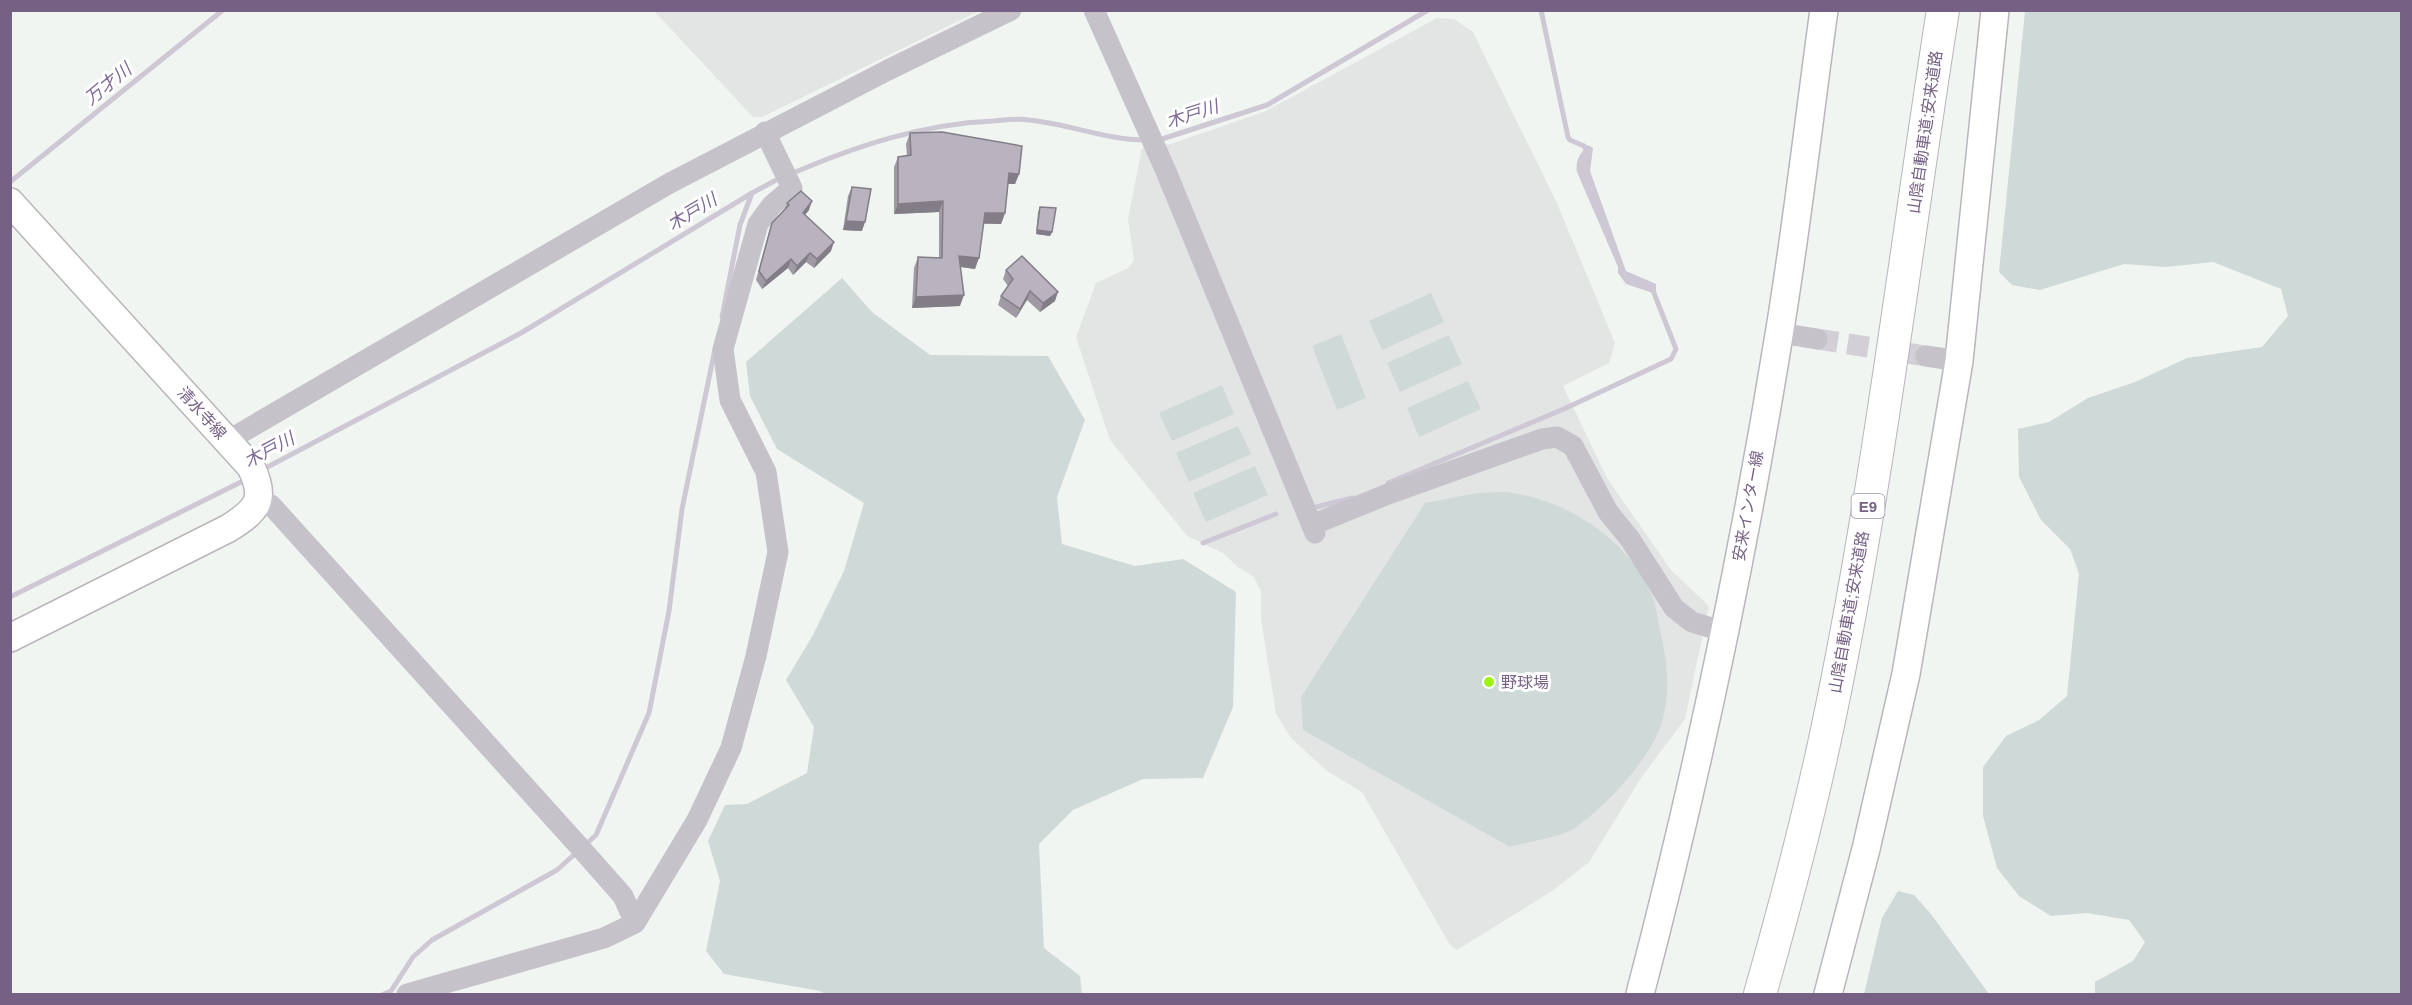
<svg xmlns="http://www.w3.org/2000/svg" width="2412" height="1005" font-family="Helvetica,'Noto Sans JP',sans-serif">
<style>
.built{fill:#e3e5e4}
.green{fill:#cfdad8}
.water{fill:#cec8d5}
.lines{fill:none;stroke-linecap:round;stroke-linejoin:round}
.stream{stroke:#cec8d5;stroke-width:5}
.minor-tunnel{stroke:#d2d0d6;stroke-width:21;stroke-dasharray:21 10;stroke-linecap:butt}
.major-casing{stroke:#bab5bd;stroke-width:30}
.highway-casing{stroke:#b8b4bb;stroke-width:34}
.minor{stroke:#c6c2ca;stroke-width:21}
.major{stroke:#fff;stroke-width:27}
.highway{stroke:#fff;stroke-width:32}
.wall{fill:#9f9aa4}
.shaded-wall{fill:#827d86}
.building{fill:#b9b3bf;stroke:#827d86;stroke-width:1.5}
.poi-dot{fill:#9df412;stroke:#fff;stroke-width:2}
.labels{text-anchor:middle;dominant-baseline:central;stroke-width:6;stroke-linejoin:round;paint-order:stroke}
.shield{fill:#fff;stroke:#9f90aa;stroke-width:1.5}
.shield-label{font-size:15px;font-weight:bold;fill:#766185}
.street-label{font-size:16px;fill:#766185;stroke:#fff}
.poi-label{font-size:16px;fill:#766185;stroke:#fff;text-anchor:start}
.water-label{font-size:18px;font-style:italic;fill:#7d6a97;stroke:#fff}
</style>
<rect width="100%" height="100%" fill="#f0f5f1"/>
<path class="built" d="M654,11H979L762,117H753Z
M1437,18L1454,19L1473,32L1556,201L1615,343L1609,363L1563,386L1607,478L1671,570L1709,606L1685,719L1643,775L1589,862L1552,891L1457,950L1450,945L1362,792L1327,771L1291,738L1276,714L1261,619V591L1253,576L1239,568L1223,553L1187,536L1110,440L1076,337L1096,283L1128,268L1134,260L1128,219L1142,148L1171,144L1266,111Z"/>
<path class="green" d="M2025,11H2401V994H2095V982L2133,961L2145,942L2129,920L2087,913L2051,916L2019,896L1997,868L1983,816V767L2006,736L2039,720L2067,696L2079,574L2070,549L2041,520L2019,477L2018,429L2049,422L2088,398L2135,382L2187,358L2262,347L2288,316L2281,289L2213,262L2166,267L2124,264L2040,290L2012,285L1999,272Z
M842,278L872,312L930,355L1048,356L1085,420L1057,497L1062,544L1135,566L1183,559L1236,592L1233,707L1203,778L1143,779L1073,810L1039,844L1044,948L1080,976L1082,994H825L820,991L724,974L706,951L720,881L708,841L725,805L747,804L807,773L814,727L786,680L813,635L844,571L864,503L777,449L750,396L746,362Z
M1431,293L1444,322L1382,350L1369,321Z
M1341,334L1366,398L1337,410L1312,346Z
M1449,335L1462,364L1400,392L1387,363Z
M1468,381L1481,409L1419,437L1407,408Z
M1222,385L1234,414L1172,441L1159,413Z
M1238,426L1251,454L1189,482L1176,453Z
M1255,466L1268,495L1206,522L1193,493Z
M1477,493C1488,493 1502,491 1513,493C1571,502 1631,542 1653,598C1657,609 1658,623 1661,634C1668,666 1671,696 1660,728C1648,761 1604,808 1575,828C1561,837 1527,842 1510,847L1303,730L1301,697L1425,503Z
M1898,891L1914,895L1931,914L1989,994H1864L1882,918Z"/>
<path class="water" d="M1588,145L1593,148L1590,171L1626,271L1656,284V294L1626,284L1618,273V267L1577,172C1575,161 1580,153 1588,145Z"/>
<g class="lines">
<path class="stream" d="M1541,10L1568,137L1570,140L1584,146L1588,152
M1159,140L1267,105L1428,10
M791,174C856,146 922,124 993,121C1005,120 1018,118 1029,120C1069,124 1106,140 1146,140
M10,182L223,10
M722,317L740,225L752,193
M260,471L521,333L752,193L782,177
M1388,483L1566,408L1671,359L1676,349L1652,288
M1316,507L1352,498
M1203,543L1276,514
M10,597L247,479
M584,846L596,835L649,713L669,611L682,509L715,349
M384,994L391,991L413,957L432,940L557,870L577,852"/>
<path class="minor-tunnel" d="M1817,339L1926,356"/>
<defs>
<path id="major" d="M10,202L251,467C267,500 257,510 229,528L10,638
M1640,994C1697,777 1743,557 1779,335C1797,227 1809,118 1824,10
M1828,994L1866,849L1906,674L1959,361L1995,10"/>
<path id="highway" d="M1760,994C1788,896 1814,797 1834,696C1880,469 1907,239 1943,10"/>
</defs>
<use href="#major" class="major-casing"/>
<use href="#highway" class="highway-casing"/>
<path class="minor" d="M1094,10L1165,169L1315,533
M1780,333L1817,339
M1926,356L1959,361
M227,441L670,183L888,70L1011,10
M259,501L271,505L577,844L623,896L635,923
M1312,525L1388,494L1542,439L1557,437L1573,446L1608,512L1630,539L1674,608L1692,622L1725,632
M407,994L604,938L635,923L697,820L731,748L756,656L778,552L766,472L730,400L723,349L758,224L772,205L792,188L765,132"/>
<use href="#major" class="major"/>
<use href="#highway" class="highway"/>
</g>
<path class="wall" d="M910,133L1019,174L1015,184H1008L1005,213L1001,224H984L975,269L960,267V306L912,308L914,268L918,257L939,258V212L894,214V167L898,157L907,156L906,144Z
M852,187L862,231L843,230L848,196Z
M787,203L809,210L805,215L831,251L814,268L806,262L793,275L788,268L762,289L756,280L769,232L772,223L784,211Z
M1040,207L1052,232L1050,236L1036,234L1038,212Z
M1006,270L1055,301L1040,312L1027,300L1016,318L998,305L1001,296L1008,286L1003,279Z"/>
<path class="shaded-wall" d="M1009,173L1019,174L1015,184H1005Z
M812,201L809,210L799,222L803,213Z
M943,201L939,212L894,214L898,204Z
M985,213H1005L1001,224L981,223Z
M846,221L865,222L862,231L843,230Z
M1037,230L1052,232L1050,236L1036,234Z
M834,242L831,251L814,268L817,259Z
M810,253L806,262L793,275L797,266Z
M959,256L979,258L975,269L955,266Z
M791,259L788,268L762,289L766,281Z
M1030,291L1027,300L1016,318L1020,309Z
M1058,292L1055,301L1040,312L1043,303Z
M964,295L960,306L912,308L916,297Z"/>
<path class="building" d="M942,132L1022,146L1019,174L1009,173L1005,213H985L979,258L959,256L964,295L916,297L918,257L942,258L943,201L898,204V157L911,155L910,133Z
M852,187L871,189L865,222L846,221Z
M801,191L812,201L803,213L834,242L817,259L810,253L797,266L791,259L766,281L759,271L772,223L789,205L787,203Z
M1040,207L1056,208L1052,232L1037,230Z
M1022,256L1058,292L1043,303L1030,291L1020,309L1001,296L1013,279L1006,270Z"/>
<circle class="poi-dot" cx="1489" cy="682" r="6"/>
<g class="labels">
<rect class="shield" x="1851.5" y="494" width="33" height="24" rx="4.5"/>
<g class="shield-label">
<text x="1868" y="506">E9</text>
</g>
<g class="street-label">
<text transform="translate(1925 132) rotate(-82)">山陰自動車道;安来道路</text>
<text transform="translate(202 413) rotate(48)">清水寺線</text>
<text transform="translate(1748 506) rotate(-80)">安来インター線</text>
<text transform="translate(1849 612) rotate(-80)">山陰自動車道;安来道路</text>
</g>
<g class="poi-label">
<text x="1501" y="682">野球場</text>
</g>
<g class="water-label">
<text transform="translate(108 84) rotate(-39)">万才川</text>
<text transform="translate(1192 114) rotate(-18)">木戸川</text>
<text transform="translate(692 212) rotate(-31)">木戸川</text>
<text transform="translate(269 450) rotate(-28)">木戸川</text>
</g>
</g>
<rect width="2412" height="1005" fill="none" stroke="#766185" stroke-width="24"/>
</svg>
